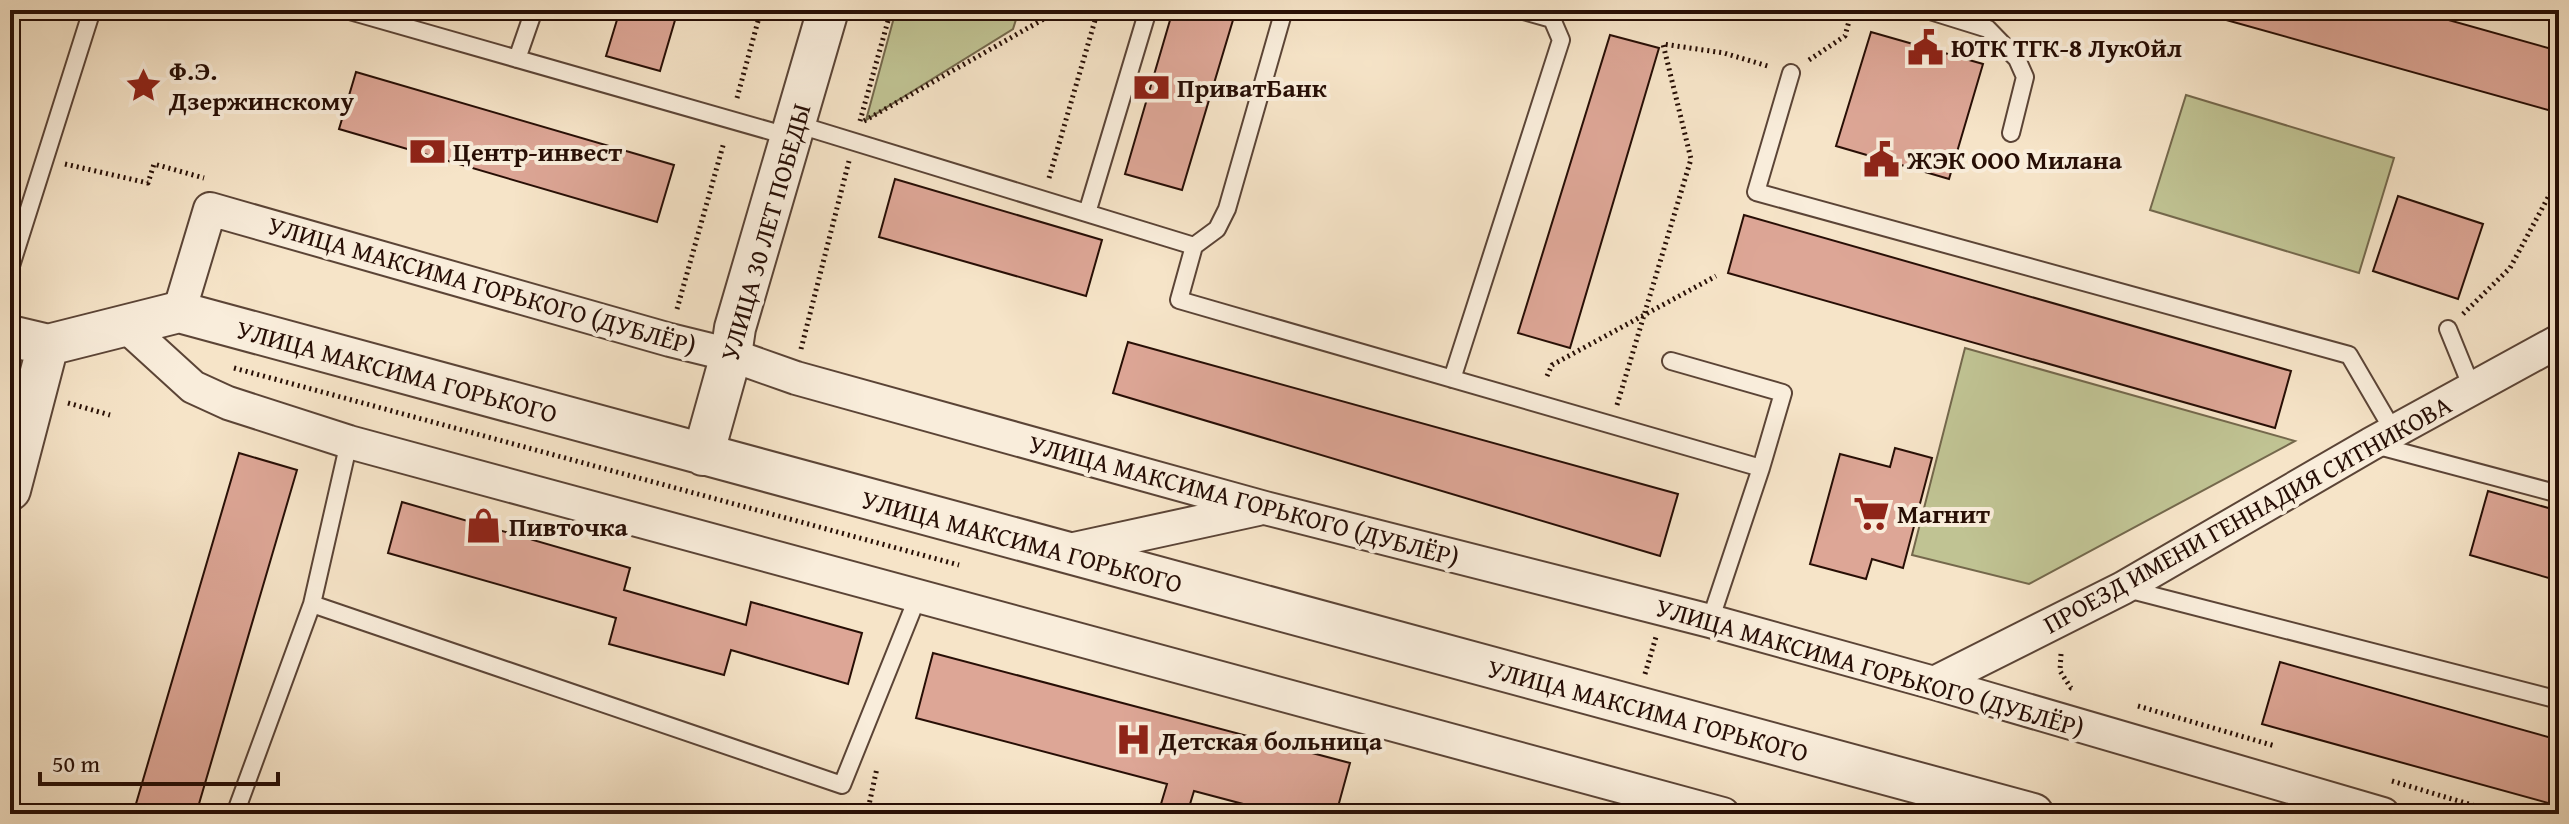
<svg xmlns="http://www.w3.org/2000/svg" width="2569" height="824" font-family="'Gentium Book Plus',serif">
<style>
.green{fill:#c0c393;stroke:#74684c;stroke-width:2}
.building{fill:#dda696;stroke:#270e05;stroke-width:2}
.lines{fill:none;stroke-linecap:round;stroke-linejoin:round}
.service-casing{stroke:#5b4436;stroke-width:20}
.minor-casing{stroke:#5b4436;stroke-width:36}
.tertiary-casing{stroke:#5b4436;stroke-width:44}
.path{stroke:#270e05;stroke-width:5;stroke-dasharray:2 4;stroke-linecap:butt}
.service{stroke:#f9eddb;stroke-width:16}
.minor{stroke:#f9eddb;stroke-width:32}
.tertiary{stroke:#f9eddb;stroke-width:40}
.labels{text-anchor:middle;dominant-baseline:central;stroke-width:8;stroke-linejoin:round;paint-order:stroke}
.poi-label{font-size:26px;font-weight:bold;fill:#270e05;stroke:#f9eddb;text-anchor:start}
.street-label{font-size:26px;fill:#270e05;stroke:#f9eddb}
</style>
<rect width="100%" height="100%" fill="#f6e4c8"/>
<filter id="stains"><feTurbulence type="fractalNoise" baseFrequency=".0025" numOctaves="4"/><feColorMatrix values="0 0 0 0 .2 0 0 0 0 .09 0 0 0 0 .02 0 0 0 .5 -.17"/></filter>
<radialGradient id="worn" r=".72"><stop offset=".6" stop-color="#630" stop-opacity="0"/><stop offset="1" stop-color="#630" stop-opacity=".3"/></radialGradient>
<path class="green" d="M896,10H1019L1013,29L866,120Z
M2186,95L2394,158L2359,273L2150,210Z
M1965,348L2295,441L2029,584L1912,555Z"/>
<path class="building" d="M620,10H678L660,71L606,56Z
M1173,10H1236L1182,190L1125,174Z
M2220,10H2413L2559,51V113L2219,18Z
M1871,32L1983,64L1949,179L1836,146Z
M1610,35L1659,48L1570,348L1518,333Z
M356,72L674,165L657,222L339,129Z
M895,179L1102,240L1086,296L879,237Z
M2398,196L2483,224L2458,299L2373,271Z
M1744,215L2291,371L2275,428L1728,273Z
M1128,342L1678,494L1660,556L1113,393Z
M1895,448L1932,458L1903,568L1872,559L1866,579L1810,564L1840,454L1890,467Z
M239,453L297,470L196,814H133Z
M2488,491L2559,511V581L2470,555Z
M402,502L630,568L624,590L746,625L751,602L862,633L848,684L731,650L724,675L609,644L616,618L388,553Z
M933,653L1350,763L1336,814H1281L1194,791L1187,814H1158L1167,784L916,718Z
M2280,662L2559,740V806L2262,724Z"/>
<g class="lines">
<defs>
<path id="service" d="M346,10L791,137
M1927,10L1988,29L2017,59L2025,77L2011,133
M517,59L534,10
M1791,73L1756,192L2349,355L2394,432
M796,124L1194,246L1179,300L1761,468
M1087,213L1148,10
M1194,246L1217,229L1227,209L1284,10
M10,269L92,10
M2448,329L2472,388
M1671,361L1783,393L1761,468L1710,621
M1452,379L1561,40L1552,19L1520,10
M349,442L312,604L842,785L918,596
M2375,445L2559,494
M2127,589L2559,700
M235,814L312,604"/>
<path id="minor" d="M179,312L210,209L670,340L731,355L796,378L1265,508L1710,621L1934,683L2383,814
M125,325L193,387L228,403L349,442L1723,814
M1065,551L1258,509
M1934,683L2123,588L2371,444L2559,341"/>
<path id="tertiary" d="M10,336L48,345L179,312L2033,814
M703,455L731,355L735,328L828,10
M10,490L48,345"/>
</defs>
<use href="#service" class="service-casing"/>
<use href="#minor" class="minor-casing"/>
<use href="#tertiary" class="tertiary-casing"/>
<path class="path" d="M1809,60L1845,36L1852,10
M737,98L761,10
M860,121L891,10
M864,121L1049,16L1051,10
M65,164L148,183L154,164L204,178
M1049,178L1098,10
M677,309L724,142
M2463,314L2510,268L2559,177
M801,349L849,161
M234,368L959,565
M1547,376L1552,365L1716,276
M68,403L110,415
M1617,405L1691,159L1663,44L1724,53L1771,67
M2061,654L2060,671L2071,688L2075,689
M1645,674L1656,637
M2138,706L2275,746
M2392,781L2502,814
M867,814L877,768"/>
<use href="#service" class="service"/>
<use href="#minor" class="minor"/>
<use href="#tertiary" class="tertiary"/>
</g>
<defs>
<symbol id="civic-bare" viewBox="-9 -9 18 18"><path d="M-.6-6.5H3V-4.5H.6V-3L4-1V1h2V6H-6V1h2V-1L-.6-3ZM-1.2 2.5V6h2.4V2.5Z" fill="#8f2418" stroke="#f9eddb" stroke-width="2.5" paint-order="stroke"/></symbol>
<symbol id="sight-bare" viewBox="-9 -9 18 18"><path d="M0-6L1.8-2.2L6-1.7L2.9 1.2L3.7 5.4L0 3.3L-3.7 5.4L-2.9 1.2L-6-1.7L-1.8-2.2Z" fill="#8f2418" stroke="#f9eddb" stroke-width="2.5" paint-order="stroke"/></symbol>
<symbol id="bank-bare" viewBox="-9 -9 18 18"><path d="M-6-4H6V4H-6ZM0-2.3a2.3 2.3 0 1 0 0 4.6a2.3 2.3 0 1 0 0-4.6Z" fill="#8f2418" stroke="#f9eddb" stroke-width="2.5" paint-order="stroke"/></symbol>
<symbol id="supermarket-bare" viewBox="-9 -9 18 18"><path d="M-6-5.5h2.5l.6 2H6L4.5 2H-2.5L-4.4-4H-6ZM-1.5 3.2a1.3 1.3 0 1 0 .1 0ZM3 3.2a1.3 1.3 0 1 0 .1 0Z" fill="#8f2418" stroke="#f9eddb" stroke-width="2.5" paint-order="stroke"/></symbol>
<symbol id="shop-bare" viewBox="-9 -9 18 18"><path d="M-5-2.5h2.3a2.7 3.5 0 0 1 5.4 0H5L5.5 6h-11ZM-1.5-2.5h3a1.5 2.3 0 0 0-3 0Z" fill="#8f2418" stroke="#f9eddb" stroke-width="2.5" paint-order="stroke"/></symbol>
<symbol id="hospital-bare" viewBox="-9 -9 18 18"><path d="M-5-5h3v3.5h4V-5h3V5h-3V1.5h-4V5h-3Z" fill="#8f2418" stroke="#f9eddb" stroke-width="2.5" paint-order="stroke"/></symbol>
</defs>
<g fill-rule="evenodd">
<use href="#civic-bare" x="1900" y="22" width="51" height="51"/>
<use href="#sight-bare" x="118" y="60" width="51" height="51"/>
<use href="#bank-bare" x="1126" y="62" width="51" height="51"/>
<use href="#bank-bare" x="402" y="126" width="51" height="51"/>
<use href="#civic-bare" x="1856" y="134" width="51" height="51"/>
<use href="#supermarket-bare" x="1846" y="488" width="51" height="51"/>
<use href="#shop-bare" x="458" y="500" width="51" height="51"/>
<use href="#hospital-bare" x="1108" y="714" width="51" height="51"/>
</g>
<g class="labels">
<g class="poi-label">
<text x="1951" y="47">ЮТК ТГК-8 ЛукОйл</text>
<text x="169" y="70">Ф.Э.<tspan x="169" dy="30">Дзержинскому</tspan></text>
<text x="1177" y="87">ПриватБанк</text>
<text x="453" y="151">Центр-инвест</text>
<text x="1907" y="159">ЖЭК ООО Милана</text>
<text x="1897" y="513">Магнит</text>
<text x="509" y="526">Пивточка</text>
<text x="1159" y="740">Детская больница</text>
</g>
<g class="street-label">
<text transform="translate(765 232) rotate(-74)">УЛИЦА 30 ЛЕТ ПОБЕДЫ</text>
<text transform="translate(482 285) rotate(16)">УЛИЦА МАКСИМА ГОРЬКОГО (ДУБЛЁР)</text>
<text transform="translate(397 371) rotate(15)">УЛИЦА МАКСИМА ГОРЬКОГО</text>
<text transform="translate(1244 500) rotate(15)">УЛИЦА МАКСИМА ГОРЬКОГО (ДУБЛЁР)</text>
<text transform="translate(2247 514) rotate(-29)">ПРОЕЗД ИМЕНИ ГЕННАДИЯ СИТНИКОВА</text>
<text transform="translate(1022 541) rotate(15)">УЛИЦА МАКСИМА ГОРЬКОГО</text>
<text transform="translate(1870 667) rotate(16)">УЛИЦА МАКСИМА ГОРЬКОГО (ДУБЛЁР)</text>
<text transform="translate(1648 710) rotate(15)">УЛИЦА МАКСИМА ГОРЬКОГО</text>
</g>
</g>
<rect width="2569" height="824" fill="none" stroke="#f6e4c8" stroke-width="40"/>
<rect x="12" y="12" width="2545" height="800" fill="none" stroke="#270e05" stroke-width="4"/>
<rect x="20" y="20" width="2529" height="784" fill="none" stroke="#270e05" stroke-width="2"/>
<path d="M40 772v12h238v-12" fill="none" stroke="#270e05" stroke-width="4"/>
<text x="52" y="772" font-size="24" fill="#270e05" stroke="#f9eddb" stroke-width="6" paint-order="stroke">50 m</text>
<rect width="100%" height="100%" filter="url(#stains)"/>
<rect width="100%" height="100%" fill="url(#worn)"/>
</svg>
